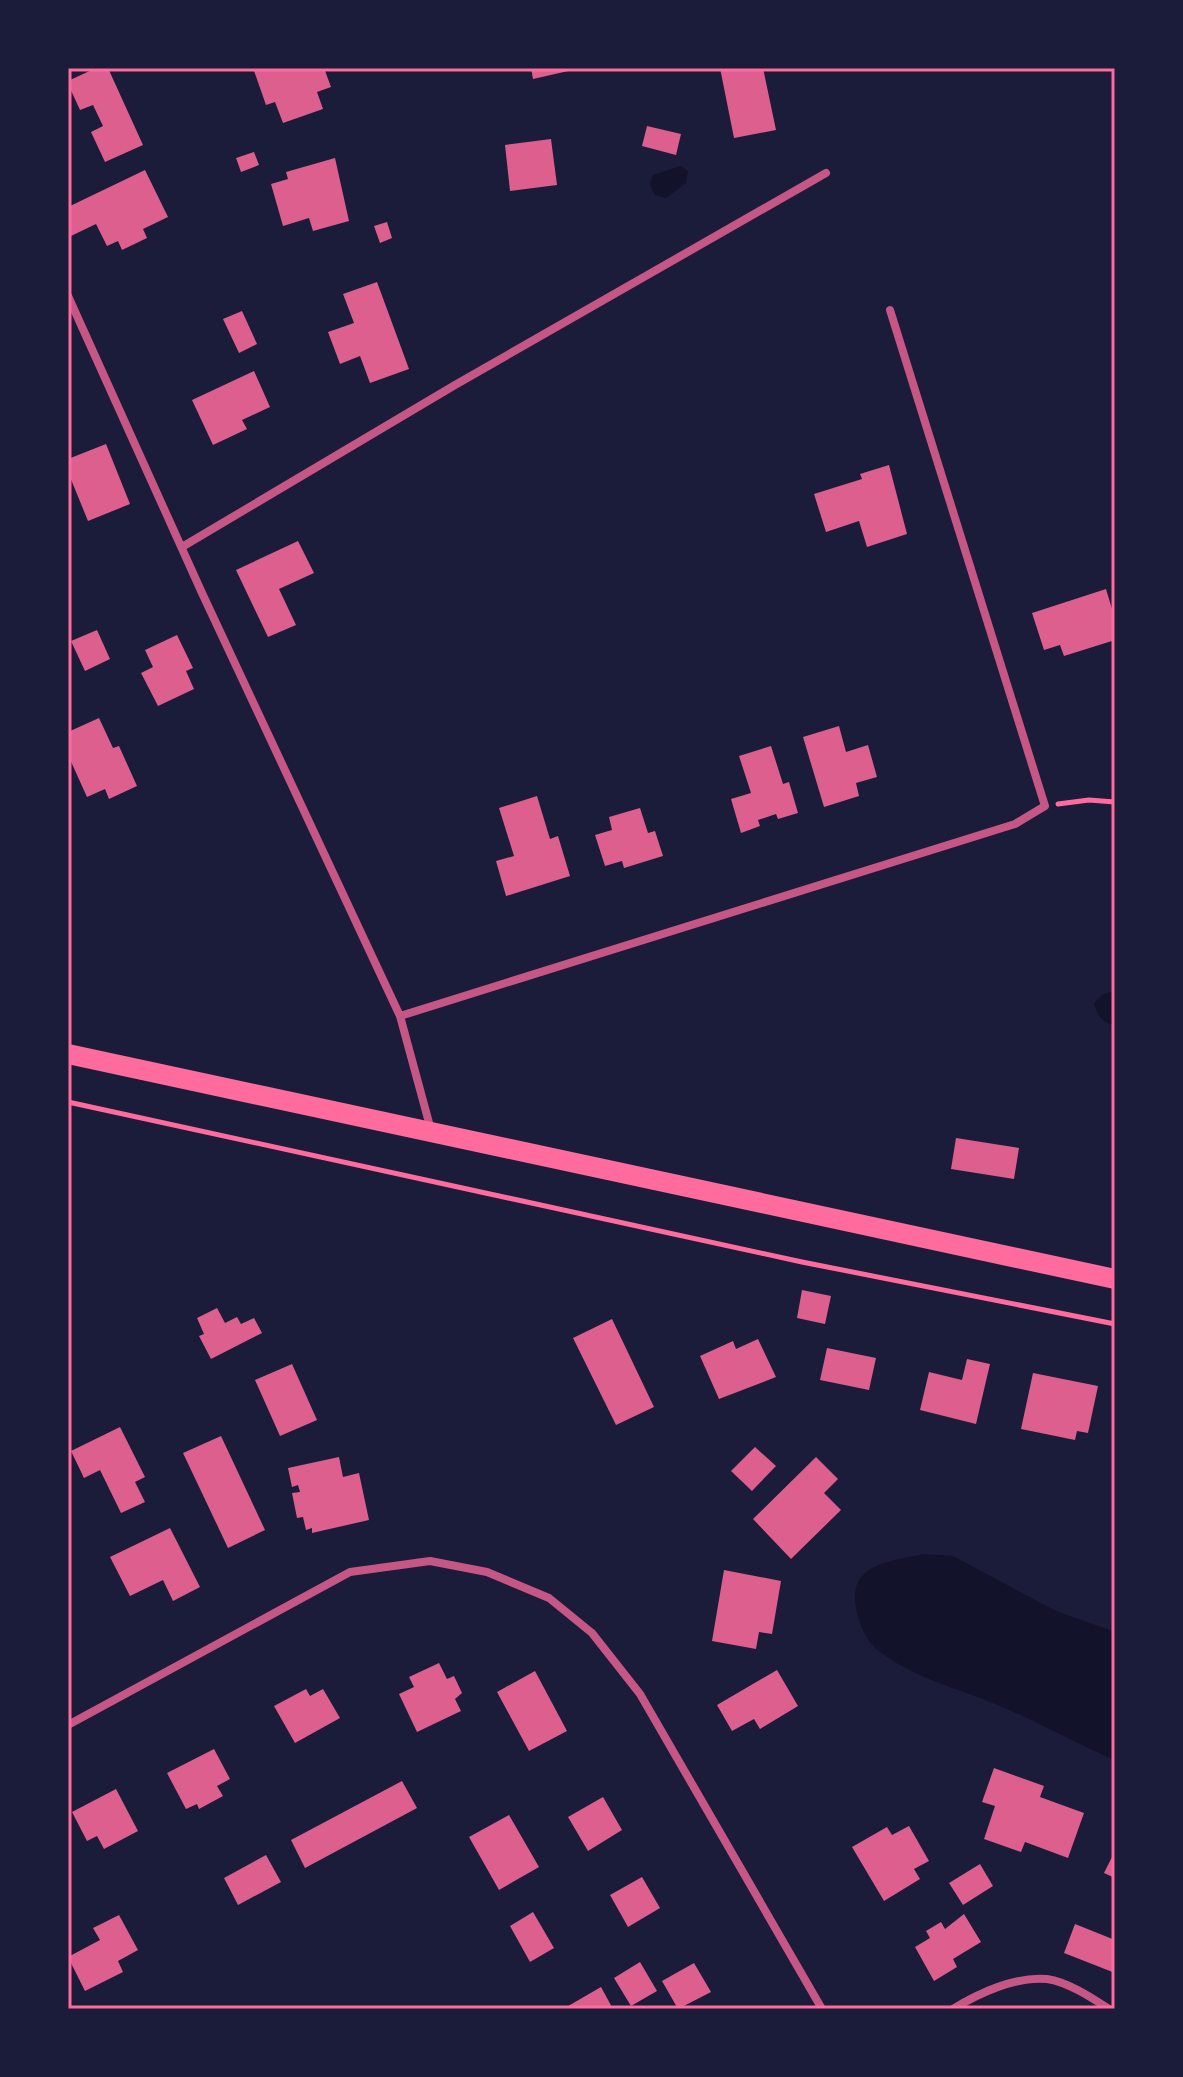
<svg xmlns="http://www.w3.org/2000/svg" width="1183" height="2077" font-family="'IBM Plex Sans',sans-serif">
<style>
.water{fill:#12122b}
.building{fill:#dd5f8e}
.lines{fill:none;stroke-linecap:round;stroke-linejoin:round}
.path{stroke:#ff6b9d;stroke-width:5}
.minor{stroke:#c65784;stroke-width:8}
.primary{stroke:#ff6b9d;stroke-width:20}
.neatline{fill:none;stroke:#ff6b9d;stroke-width:3}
</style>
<rect width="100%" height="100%" fill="#1b1b3a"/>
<path class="water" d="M681,166L688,171L686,183L666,198L655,195L650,185L653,175Z
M1115,991V1025C1102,1023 1097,1015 1094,1003L1102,995Z
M924,1554L953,1556L1056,1611L1115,1632V1760C1075,1743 1038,1722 998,1705C957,1688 910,1677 875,1648C867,1641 861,1626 858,1616C843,1565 885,1562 924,1554Z"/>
<path class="building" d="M96,68H108L143,145L105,162L91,132L103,126L93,105L80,110L68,84V81Z
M253,68H324L331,87L317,92L323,109L283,123L275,102L266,105Z
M531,68H577V69L533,79Z
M720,68H763L776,130L734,138Z
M647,126L681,134L676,155L642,146Z
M551,139L557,185L510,191L505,145Z
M254,152L259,165L241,172L236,158Z
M335,158L349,221L313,231L309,218L283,226L271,184L288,179L286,172Z
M145,170L168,217L143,229L147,238L122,250L118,241L107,246L96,224L71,236L68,207Z
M387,222L392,238L380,243L374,226Z
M377,282L409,369L370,383L360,356L340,364L328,332L354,323L343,294Z
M242,311L257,344L239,353L223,319Z
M254,371L270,407L242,420L247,429L213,445L192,400Z
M106,444L130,504L88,521L68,472V459Z
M889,465L907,534L867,547L859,521L826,532L814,494L862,479L860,474Z
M298,541L314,573L279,589L296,625L268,637L236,570Z
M1106,589L1115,619V640L1064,656L1060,645L1044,650L1032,613Z
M97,630L110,659L85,671L71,641Z
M177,635L193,668L186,671L194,689L158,706L141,673L153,667L145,650Z
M99,718L113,748L119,746L137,786L109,799L105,789L87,797L68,755V732Z
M839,726L846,752L868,745L877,777L856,783L859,796L824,807L803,737Z
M771,746L783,784L789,782L798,813L778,819L776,814L758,820L760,826L741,833L731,799L751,793L739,756Z
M537,796L550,839L558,836L570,876L506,896L496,861L514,856L499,808Z
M640,808L648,833L655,831L663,856L624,868L622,861L605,866L595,835L612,830L609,817Z
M956,1138L1019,1148L1014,1179L951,1169Z
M802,1290L831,1296L825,1324L797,1318Z
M217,1308L225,1323L237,1317L241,1324L254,1318L262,1333L211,1359L199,1336L204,1334L197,1318Z
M612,1319L654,1407L616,1425L573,1338Z
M758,1339L776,1377L719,1399L700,1356L733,1341L736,1349Z
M827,1348L876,1358L869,1390L820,1380Z
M967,1359L990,1364L976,1424L920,1410L929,1372L962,1380Z
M292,1364L317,1420L280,1436L255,1380Z
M1033,1373L1098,1386L1088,1433L1077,1431L1075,1440L1021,1429Z
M120,1427L145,1477L135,1482L145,1502L121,1513L100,1470L84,1478L71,1451Z
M221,1436L265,1530L228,1548L183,1453Z
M755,1447L776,1466L752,1491L731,1471Z
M339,1457L343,1477L359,1473L369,1520L312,1533V1528L306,1530L303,1517L297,1518L292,1493L300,1492L298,1485L292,1487L288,1468Z
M816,1457L838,1479L824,1493L841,1510L791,1559L753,1519Z
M170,1528L200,1587L173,1601L163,1580L130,1596L110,1557Z
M724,1570L781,1581L772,1634L759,1632L756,1649L712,1641Z
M439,1663L447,1679L454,1676L462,1693L455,1699L461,1711L417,1732L399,1694L414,1687L409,1677Z
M777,1670L798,1706L760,1729L754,1719L732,1731L717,1705Z
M535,1671L567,1731L529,1751L497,1692Z
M306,1689L310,1696L323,1689L340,1718L295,1743L274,1706Z
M214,1749L230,1779L217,1786L223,1796L199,1809L197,1804L186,1809L167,1773Z
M994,1768L1044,1786L1040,1797L1084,1813L1068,1858L1025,1842L1021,1852L984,1839L995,1806L982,1802Z
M402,1781L417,1808L305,1868L291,1840Z
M116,1789L138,1831L104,1849L97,1836L87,1841L72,1812Z
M603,1797L622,1830L588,1851L568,1817Z
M509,1815L539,1867L499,1890L469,1837Z
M909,1826L929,1861L914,1869L920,1879L884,1901L852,1847L887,1827L892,1835Z
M1115,1851V1878L1104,1873Z
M266,1855L281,1882L238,1905L224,1878Z
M980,1864L993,1886L963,1905L949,1883Z
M642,1877L660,1908L628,1927L610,1895Z
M533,1912L554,1948L530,1962L510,1926Z
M964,1914L981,1942L953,1959L957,1967L934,1981L915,1947L930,1938L926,1931L941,1922L945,1929Z
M119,1915L138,1950L118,1961L123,1972L85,1991L68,1957L100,1940L93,1928Z
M1075,1924L1115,1940V1973L1064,1953Z
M640,1962L657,1991L631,2006L614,1978Z
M694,1963L711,1992L678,2009L662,1981Z
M601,1987L613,2009H563Z"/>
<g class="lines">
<path class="path" d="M1058,804L1089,800L1115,802
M68,1102L802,1262L1115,1324"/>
<path class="minor" d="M68,296L202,593L400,1016L431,1130
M182,547L455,385L826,173
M400,1016L1015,824L1045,806L890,310
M68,1725L350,1572L430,1561L487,1572L549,1598L592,1633L640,1694L822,2009
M953,2009C979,1993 1016,1976 1047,1979C1068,1982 1092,1998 1109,2009"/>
<path class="primary" d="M68,1054L1115,1279"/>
</g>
<rect width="1183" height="2077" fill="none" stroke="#1b1b3a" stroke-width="140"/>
<rect x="70" y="70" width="1043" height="1937" class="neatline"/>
</svg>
